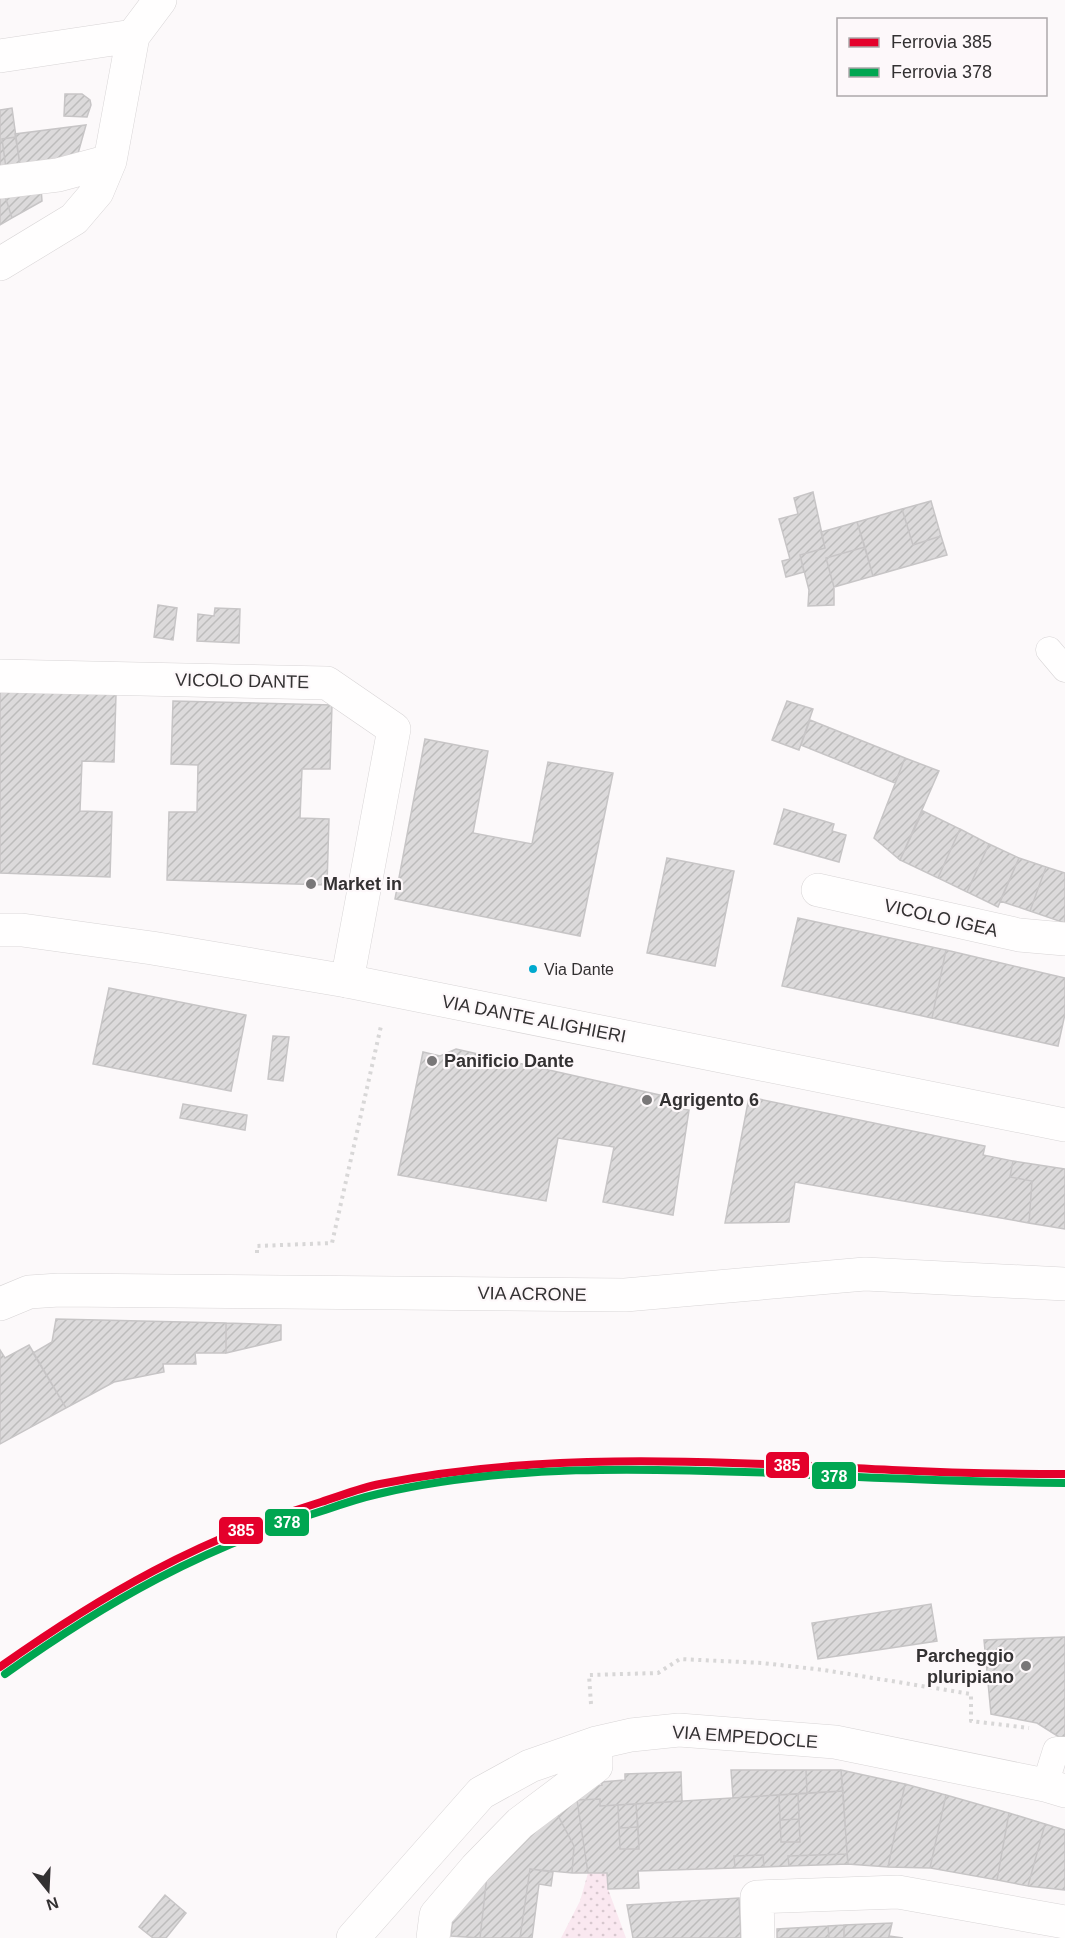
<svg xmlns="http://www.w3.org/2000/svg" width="1065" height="1938" font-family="Helvetica,sans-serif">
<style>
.grass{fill:url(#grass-dots)}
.building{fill:url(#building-hatch);stroke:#c7c5c6;stroke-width:1.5}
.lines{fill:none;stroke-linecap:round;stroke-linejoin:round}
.lane-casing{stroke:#d8d5d6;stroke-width:27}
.street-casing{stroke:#d8d5d6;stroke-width:34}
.secondary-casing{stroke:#d8d5d6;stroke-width:34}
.path{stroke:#d8d7d7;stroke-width:4;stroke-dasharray:3 4.5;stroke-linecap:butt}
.lane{stroke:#fffefe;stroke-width:26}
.street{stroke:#fffefe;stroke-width:33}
.secondary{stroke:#fffefe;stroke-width:33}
.rail-1-casing{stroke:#fdf8fa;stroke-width:12}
.rail-2-casing{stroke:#fdf8fa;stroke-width:12}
.rail-1{stroke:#e4002b;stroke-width:8}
.rail-2{stroke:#00a651;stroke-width:8}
.poi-dot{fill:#797778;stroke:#fdf8fa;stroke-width:2}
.bus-dot{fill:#00a9ce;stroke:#fdf8fa;stroke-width:2}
.labels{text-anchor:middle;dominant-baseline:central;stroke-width:4.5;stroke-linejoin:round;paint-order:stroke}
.bus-label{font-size:16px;fill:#333132;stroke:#fdf8fa;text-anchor:start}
.street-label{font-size:18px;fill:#333132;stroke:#fdf8fa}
.poi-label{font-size:18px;font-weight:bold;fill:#333132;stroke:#fdf8fa;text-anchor:start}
.line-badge{stroke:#fdf8fa;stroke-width:2}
.badge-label{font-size:16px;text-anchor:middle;font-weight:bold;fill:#fff}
</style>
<defs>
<pattern id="grass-dots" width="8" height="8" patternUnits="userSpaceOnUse" patternTransform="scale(1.5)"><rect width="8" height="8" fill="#fae8f0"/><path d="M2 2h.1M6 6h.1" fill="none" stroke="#d7c7ce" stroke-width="1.8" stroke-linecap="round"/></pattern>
<pattern id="building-hatch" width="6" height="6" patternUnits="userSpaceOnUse" patternTransform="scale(1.5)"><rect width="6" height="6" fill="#dcdadb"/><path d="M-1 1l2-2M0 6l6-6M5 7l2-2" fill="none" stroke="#bdbcbc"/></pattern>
</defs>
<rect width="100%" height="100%" fill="#fcf9fa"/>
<path class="grass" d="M588,1873H607L608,1889L626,1938H561L580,1901Z"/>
<path class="building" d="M65,94H82L90,100L91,105L87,117L64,116Z
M12,108L16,137L2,139L6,168H0V110Z
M86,125L77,157L20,165L15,134Z
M16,137L20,165L6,168L2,139Z
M41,188L42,201L12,218L4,193Z
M4,193L12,218L0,225V194Z
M813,492L825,548L800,555L804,572L786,577L782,561L790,559L779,519L798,514L794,498Z
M931,501L941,536L913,545L902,509Z
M902,509L913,545L941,536L947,555L873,576L857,522Z
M857,522L865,547L826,558L834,587V605L808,606L809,590L800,555L825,548L821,532Z
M865,547L873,576L834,587L826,558Z
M158,605L177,608L173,640L154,637Z
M215,608L240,609L239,643L197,641L198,614L214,616Z
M0,691L116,694L114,762L82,761L80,811L112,812L110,877L0,873Z
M173,701L332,705L330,769H302L300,818L329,819L327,885L167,880L169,812H197L198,765L171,764Z
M787,701L813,709L799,750L772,740Z
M810,720L905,758L895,783L801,745Z
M425,739L488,751L473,833L532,844L548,762L613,773L580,936L395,899Z
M905,758L939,771L900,860L874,838Z
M784,809L834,824L832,831L846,835L839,862L774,844Z
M923,811L960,829L938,878L900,860Z
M960,829L989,844L967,892L938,878Z
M989,844L1019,858L998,907L967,892Z
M667,858L734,871L715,966L647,953Z
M1019,858L1046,867L1030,911L1000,901Z
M1046,867L1065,873V923L1030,911Z
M798,918L946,950L932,1018L782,986Z
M946,950L1065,978V1014L1058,1046L932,1018Z
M109,988L246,1015L231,1091L93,1064Z
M273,1036L289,1037L283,1081L268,1079Z
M456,1049L664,1096L671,1107L689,1110L673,1215L603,1202L614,1147L558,1138L546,1201L398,1175L423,1052L440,1056Z
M749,1097L985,1146L983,1155L1013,1161L1010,1177L1032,1181L1029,1223L795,1182L789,1222L725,1223Z
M183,1104L247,1115L245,1130L180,1118Z
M1013,1161L1065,1169V1229L1029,1223L1032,1181L1010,1177Z
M56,1319L226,1323V1353H195L196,1364H163L164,1372L114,1382L66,1408L33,1353L52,1342Z
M226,1323L281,1325V1340L226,1353Z
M29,1345L66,1408L0,1444V1350L5,1358Z
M931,1604L937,1641L818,1659L812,1623Z
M1065,1637V1737H1059L1037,1723L991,1714L984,1640Z
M731,1770H806L807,1793L733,1798Z
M806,1770H841L843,1791L807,1793Z
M841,1770L905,1784L888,1867L848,1864Z
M681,1772L682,1801L600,1806V1799L577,1800L575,1788L602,1785L601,1782L625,1780V1774Z
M905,1784L946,1795L930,1868L888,1867Z
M843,1791L847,1854L788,1856L789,1866L764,1867L763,1855L734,1856L735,1868L638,1871L639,1888L608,1889L607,1873H588L577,1800L600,1799V1806L618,1805L620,1849H639L636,1804L779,1795L781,1842H800L798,1794Z
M798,1794L799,1819L780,1820L779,1795Z
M946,1795L1009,1813L997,1880L930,1868Z
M577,1800L588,1873H572L574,1846L553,1806Z
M636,1804L638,1827L619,1828L618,1805Z
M553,1806L574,1846L572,1873L530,1869L520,1938H480L488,1866Z
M1009,1813L1045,1824L1028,1886L997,1880Z
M799,1819L800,1842H781L780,1820Z
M1045,1824L1065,1830V1890L1028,1886Z
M638,1827L639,1849H620L619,1828Z
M847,1854L848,1864L789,1866L788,1856Z
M763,1855L764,1867L735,1868L734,1856Z
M488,1866L480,1938L451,1936L453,1913Z
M530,1869L553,1872L551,1886L539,1884L532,1938H520Z
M165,1895L186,1913L166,1938H153L139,1927Z
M739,1898L741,1938H633L627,1905Z
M892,1923L889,1936L903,1938H844V1925Z
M844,1925V1938H829L828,1926Z
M828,1926L829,1938H777V1929Z"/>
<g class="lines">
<defs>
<path id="lane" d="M1049,650L1065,669
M1045,1785L1056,1750H1065"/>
<path id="street" d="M0,56L133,36
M0,182L58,175L110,161
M0,264L74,219L97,192L110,161L133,36L160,0
M0,676L327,683L394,729L347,981
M818,890L1019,935L1065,939
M0,1304L29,1292L59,1290L625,1295L865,1274L1065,1284
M353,1938L481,1793L530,1766L596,1743L631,1735L679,1730L835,1742L1045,1785L1065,1791
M433,1938L436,1915L476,1868L520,1823L596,1766V1743
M758,1938L757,1897L898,1892L1065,1922"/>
<path id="secondary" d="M0,930H22L152,948L347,981L1065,1125"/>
</defs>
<use href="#lane" class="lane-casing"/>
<use href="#street" class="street-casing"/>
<use href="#secondary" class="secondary-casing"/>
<path class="path" d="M257,1253V1246L332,1243L381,1026
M591,1704L589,1675L658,1673L680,1659L762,1663L824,1670L971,1694V1721L1029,1728"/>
<use href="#lane" class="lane"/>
<use href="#street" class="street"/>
<use href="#secondary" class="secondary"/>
<defs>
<path id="rail-1" d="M0,1667C103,1594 199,1539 321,1502C340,1496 360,1488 380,1484C549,1450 721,1462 892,1470C950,1473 1007,1474 1065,1474"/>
<path id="rail-2" d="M5,1674C109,1600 202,1548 325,1510C342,1504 360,1498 378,1494C507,1464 644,1468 776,1473C872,1478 969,1482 1065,1483"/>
</defs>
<use href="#rail-1" class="rail-1-casing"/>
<use href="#rail-2" class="rail-2-casing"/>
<use href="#rail-1" class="rail-1"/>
<use href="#rail-2" class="rail-2"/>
</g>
<g class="poi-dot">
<circle cx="311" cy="884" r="6"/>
<circle cx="432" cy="1061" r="6"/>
<circle cx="647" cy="1100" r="6"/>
<circle cx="1026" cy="1666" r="6"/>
</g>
<circle class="bus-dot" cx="533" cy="969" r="5"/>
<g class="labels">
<g class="bus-label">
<text x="544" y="969">Via Dante</text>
</g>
<g class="street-label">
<text transform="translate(242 681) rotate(1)">VICOLO DANTE</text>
<text transform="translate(941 918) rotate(13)">VICOLO IGEA</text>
<text transform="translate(534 1019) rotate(11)">VIA DANTE ALIGHIERI</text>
<text transform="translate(532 1294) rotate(1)">VIA ACRONE</text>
<text transform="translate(745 1737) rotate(4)">VIA EMPEDOCLE</text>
</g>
<g class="poi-label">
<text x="323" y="884">Market in</text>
<text x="444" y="1061">Panificio Dante</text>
<text x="659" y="1100">Agrigento 6</text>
<text x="1014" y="1656" text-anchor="end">Parcheggio<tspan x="1014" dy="21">pluripiano</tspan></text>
</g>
</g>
<g class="line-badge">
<rect x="765" y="1451" width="45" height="28" rx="6" fill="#e4002b"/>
<rect x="811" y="1461" width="46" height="29" rx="6" fill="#00a651"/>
<rect x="264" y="1508" width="46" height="29" rx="6" fill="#00a651"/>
<rect x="218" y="1516" width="46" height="29" rx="6" fill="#e4002b"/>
</g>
<g class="badge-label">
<text x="787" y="1471">385</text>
<text x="834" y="1482">378</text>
<text x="287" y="1528">378</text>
<text x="241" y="1536">385</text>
</g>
<rect x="837" y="18" width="210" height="78" fill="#fdf8fa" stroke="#aca8aa" stroke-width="1.5"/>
<rect x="849" y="38" width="30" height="9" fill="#e4002b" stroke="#aca8aa" stroke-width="1.5"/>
<text x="891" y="48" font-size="18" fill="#333132">Ferrovia 385</text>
<rect x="849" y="68" width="30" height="9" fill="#00a651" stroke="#aca8aa" stroke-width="1.5"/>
<text x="891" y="78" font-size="18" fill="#333132">Ferrovia 378</text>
<g transform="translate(48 1890) rotate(162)" stroke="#fdf8fa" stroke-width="4.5" paint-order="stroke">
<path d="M0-4.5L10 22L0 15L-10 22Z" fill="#333132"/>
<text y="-9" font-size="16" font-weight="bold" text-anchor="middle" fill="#333132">N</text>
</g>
</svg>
